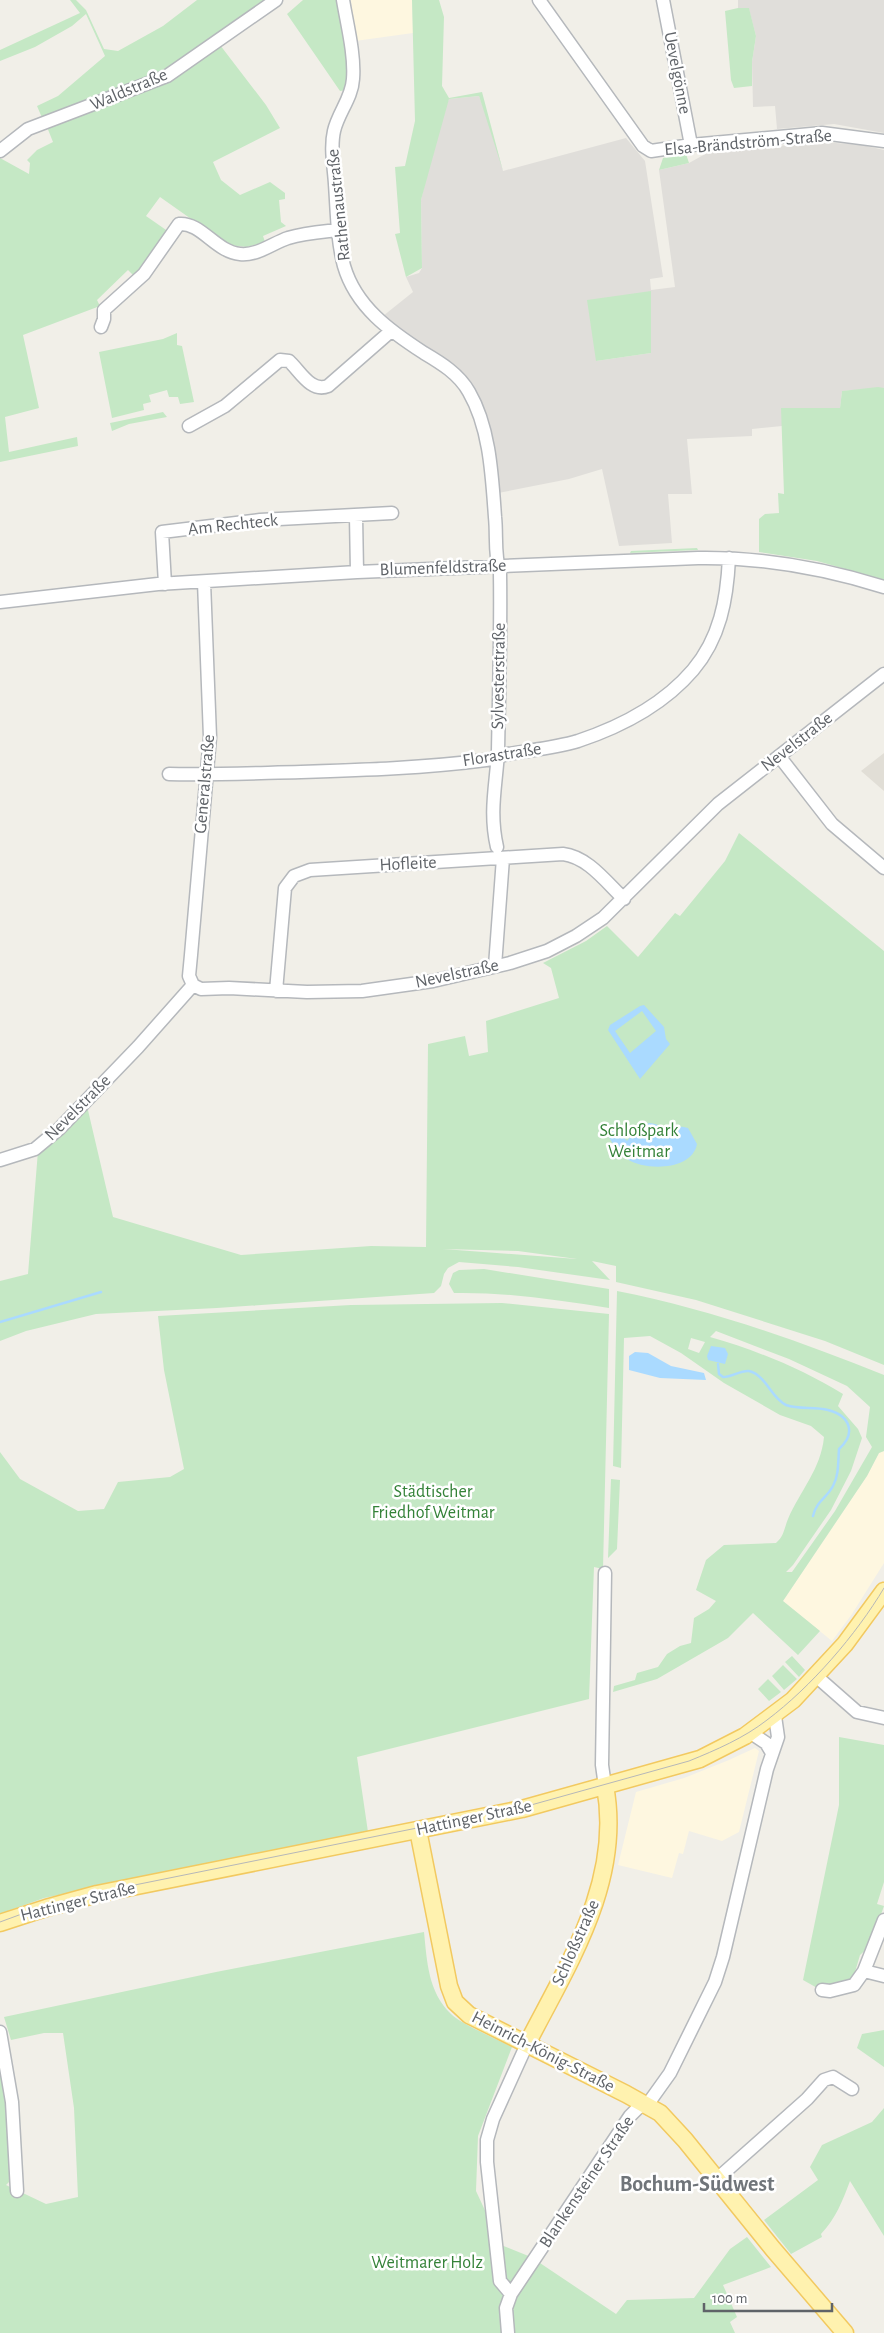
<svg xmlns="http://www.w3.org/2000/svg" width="884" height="2333" font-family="'Alegreya Sans',sans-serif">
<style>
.commercial{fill:#fef7e0}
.industrial{fill:#e0deda;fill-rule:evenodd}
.education{fill:#e1ded6}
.green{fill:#c5e8c5;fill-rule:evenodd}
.water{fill:#aadaff;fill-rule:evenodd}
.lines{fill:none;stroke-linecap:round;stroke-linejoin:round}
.stream{stroke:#aadaff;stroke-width:2.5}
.minor-casing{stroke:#b5b8bc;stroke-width:15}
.major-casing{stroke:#f2c960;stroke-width:19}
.minor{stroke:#fff;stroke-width:12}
.major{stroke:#fff2af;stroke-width:16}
.tram{stroke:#b6b7b8;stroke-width:1}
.labels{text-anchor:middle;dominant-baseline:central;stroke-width:5;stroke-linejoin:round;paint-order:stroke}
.street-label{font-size:18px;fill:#5f6368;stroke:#fff}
.park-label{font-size:18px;fill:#348238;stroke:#fff}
.district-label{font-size:22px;font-weight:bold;fill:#70757a;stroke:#fff}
</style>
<rect width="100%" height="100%" fill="#f1efe8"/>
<path class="commercial" d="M351,0H412L413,33L355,41Z
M884,1451V1563L852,1614L832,1641L783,1601L867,1476L879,1453Z
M755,1748L759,1751L739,1832L722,1841L689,1831L683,1854L679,1853L672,1878L618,1865L636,1792L684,1778L729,1760Z"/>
<path class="industrial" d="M738,0H884V133L834,124L777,129L775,106L753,107L752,62L756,36L749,9L738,8Z
M479,96L491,129L503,171L626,138L645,161L663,277L650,279L651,290L675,287L659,170L689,163L709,152L822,142L862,145L884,150V388L842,391L840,408H782V426L752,429V436L687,439L692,494H668L672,543L619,546L602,469L569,479L498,493L492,432L478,394L463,374L448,360L416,340L383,316L413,292L406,277L419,273L422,268L421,200L439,123L449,99ZM651,291V353L596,361Z"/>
<path class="education" d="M884,753V791L861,771Z"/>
<path class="green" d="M70,0H76L86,10L104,49L118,51L163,26L197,0H272L179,67L43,120L37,106L58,96L105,56L86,14L72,26L35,47L0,61V50L80,13Z
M303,0H340L349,54L347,90L340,91L287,14Z
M412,0H439L444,17L442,86L449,98L482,92L503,171L479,96L449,99L421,200L422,268L406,277L395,234L400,233L395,167L405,166L415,121Z
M738,8H749L756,36L752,62V86L734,88L731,80L725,11Z
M220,45L266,105L280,128L213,162L221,180L240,195L270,182L285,193V199L279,200L281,222L286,226L263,236L265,242L247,247L228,245L160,197L146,216L169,232L135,277L128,270L97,300L100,306L23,335L39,408L5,417L9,452L77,437L78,446L0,462V158L29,174L30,163L27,160L37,150L53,142L47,127Z
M686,154L689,163L659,170L663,158Z
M651,291V353L596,361L587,300Z
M177,333V345L182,346L194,402L180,404L178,397H169L167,390L149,395L151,402L143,404L144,410L112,418L99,352L163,339Z
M878,387L884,388V580L817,561L759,552V519L765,514L779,513L778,493L784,494L781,408H840L842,391Z
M163,412L167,417L129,424L112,431L110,423Z
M697,548L698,550L630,553L631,551Z
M739,833L884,951V1365L825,1341L696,1300L616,1282V1266L592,1261L610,1280L518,1267L459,1262L448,1268L444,1274L441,1286L434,1293L217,1308L96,1314L26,1331L0,1341V1281L28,1274L38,1151L87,1106L113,1217L241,1255L371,1246L426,1247L428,1044L465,1036L469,1056L488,1052L486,1021L559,998L551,968L543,963L586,941L607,926L638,957L675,913L680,916L725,861ZM443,1249L518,1251L577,1259Z
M484,1269L609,1289V1308C557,1300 506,1292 454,1293L449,1284L453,1273L459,1270Z
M617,1291C709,1309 797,1340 884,1375V1451L879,1453L867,1476L783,1601L820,1631L798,1655L753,1613L728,1638L657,1679L613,1692L614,1686L635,1680L637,1673L658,1667L667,1654L680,1646L691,1643L694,1618L709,1609L716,1601L696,1590L706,1560L724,1545L776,1543C784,1536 784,1529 788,1519C800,1491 821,1469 824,1437L811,1426L780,1415L724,1383L681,1353L650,1336L624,1338L621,1468L613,1466ZM716,1331L789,1359L847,1386L870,1407L866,1437L872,1447L835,1511L792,1572H786L793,1565L831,1510L851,1471L862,1438L858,1429L838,1406L843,1394C802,1369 756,1350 710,1337ZM691,1338L705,1342L699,1353L688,1349Z
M502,1303L609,1314L603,1569L594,1567L589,1699L357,1757L368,1832L44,1898L0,1914V1452L20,1479L78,1511L104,1509L118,1482L170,1477L184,1469L164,1370L158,1316L351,1305Z
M611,1479L620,1480L617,1549L608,1558Z
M792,1656L805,1670L799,1677L785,1662Z
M783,1665L797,1679L784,1690L772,1676Z
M768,1679L781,1692L769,1701L758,1689Z
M839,1737L884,1745V1882L877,1904L884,1906L870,1946L860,1955L855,1972L856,1979L819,1989L803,1980L839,1805Z
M424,1932C427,1961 428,1992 451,2014C459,2023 499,2040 512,2047L478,2136L476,2191L501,2245L531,2257L616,2314L627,2300L694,2298L730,2249L747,2237L771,2267L723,2285L737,2317L730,2322L735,2333H0V2046L11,2149V2180L6,2185L46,2204L78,2197L74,2108L63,2033H44L11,2040L4,2017L216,1972Z
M884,2030V2067L857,2048L862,2034Z
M884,2108V2236L850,2181C842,2202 836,2218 821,2234L822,2237L791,2254L764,2220L818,2180L810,2167L822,2145L872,2122Z"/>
<path class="water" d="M644,1005L664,1027L666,1039L670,1044L640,1079L608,1030L610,1025L640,1006ZM642,1011L656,1031L630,1053L615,1031Z
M649,1123C656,1123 660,1127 666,1127C674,1128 680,1125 688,1128L697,1144C692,1171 645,1171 627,1159C619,1155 612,1143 608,1135L611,1130L616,1129L627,1141L638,1128Z
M711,1346L725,1348L728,1354L725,1364L708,1360L707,1356Z
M635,1352L648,1353L671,1366L704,1373L706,1380L660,1378L629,1370V1356Z"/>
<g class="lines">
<path class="stream" d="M0,1322L101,1292
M718,1364L719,1374L723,1377C732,1377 741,1370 749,1371C766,1375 771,1398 786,1405C800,1410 814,1406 828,1410C851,1416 856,1434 839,1449C838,1462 839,1475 833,1486C826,1499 817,1500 813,1516"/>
<defs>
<path id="minor" d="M343,0C347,24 355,55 353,79C352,98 338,113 334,131C330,148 334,167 335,184C337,212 337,240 344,266C356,307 390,331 424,353C441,363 459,374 469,392C490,428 492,476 495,517C497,535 494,555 500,573C501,633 499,692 498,752C496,786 489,812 497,847
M539,0L643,146L651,151L691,145L822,133L884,141
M663,0L691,145
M0,151L28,129L167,76L276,0
M101,327L104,319V310L144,274L179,224C201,222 216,252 240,254C257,256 273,243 288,238C305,233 321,232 338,230
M189,426L225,406L280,360L289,361C300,371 311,393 328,386L391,331
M356,516L357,572
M165,584L162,532L260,520L392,513
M0,602L158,584L357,572L698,558C762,557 823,568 884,587
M779,756L832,824L884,868
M169,774C213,775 257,773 301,772C363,770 425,768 486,760C493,759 500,756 508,754C531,750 555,748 578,741C620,727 664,704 693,670C720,638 727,600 729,558
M495,966L503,858
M193,985L201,989L229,988L307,992L362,991L433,981L510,963L547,951L576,936L603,918L718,804L884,674
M193,985L189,976L191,955L210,737L204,582
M276,991L285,888L294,876L310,870L563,854C588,857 606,882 624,899
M0,1160L35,1149L59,1129L138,1047L193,985
M605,1573L602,1765L605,1786
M816,1676L857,1712L884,1718
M751,1733L766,1743L772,1753
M884,1920L864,1971L884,1976
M822,1990L830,1991L854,1985L864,1971
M0,2032L12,2102L17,2191
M717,2179L807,2099L824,2080L833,2077L852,2089
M511,2294L500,2281L487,2162V2140L493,2119L527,2044
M508,2333L506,2308L511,2294L630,2116L638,2108L650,2101L670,2073L715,1982L723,1957L767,1769L778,1737L775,1716"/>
<path id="major" d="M418,1830L449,1986L455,2002L469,2015L626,2094L660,2113L685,2140L773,2249L845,2333
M0,1923L46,1908L97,1894L522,1809L700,1759L745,1736L793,1700L845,1644L884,1591
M527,2044C568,1964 623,1881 605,1786"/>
</defs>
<use href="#minor" class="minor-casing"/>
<use href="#major" class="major-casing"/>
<use href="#minor" class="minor"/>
<use href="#major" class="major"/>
<path class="tram" d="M0,1922L38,1908L95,1893L531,1805L689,1761C716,1750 744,1738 767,1720C811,1687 856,1635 884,1588"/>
</g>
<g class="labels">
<g class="street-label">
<text transform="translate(677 73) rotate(79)">Uevelgönne</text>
<text transform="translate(129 90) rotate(-23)">Waldstraße</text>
<text transform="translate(748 143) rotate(-5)">Elsa-Brändström-Straße</text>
<text transform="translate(339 205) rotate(-96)">Rathenaustraße</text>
<text transform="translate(233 525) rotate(-6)">Am Rechteck</text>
<text transform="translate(443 568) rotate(-2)">Blumenfeldstraße</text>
<text transform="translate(499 676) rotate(-89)">Sylvesterstraße</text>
<text transform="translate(797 742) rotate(-38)">Nevelstraße</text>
<text transform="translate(502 755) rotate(-9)">Florastraße</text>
<text transform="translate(205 784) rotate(-85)">Generalstraße</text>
<text transform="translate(408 864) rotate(-3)">Hofleite</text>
<text transform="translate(457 974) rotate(-12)">Nevelstraße</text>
<text transform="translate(78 1108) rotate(-45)">Nevelstraße</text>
<text transform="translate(474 1818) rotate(-12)">Hattinger Straße</text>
<text transform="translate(78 1902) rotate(-14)">Hattinger Straße</text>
<text transform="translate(576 1943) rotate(-66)">Schloßstraße</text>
<text transform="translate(543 2052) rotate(27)">Heinrich-König-Straße</text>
<text transform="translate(587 2182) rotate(-56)">Blankensteiner Straße</text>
</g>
<g class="park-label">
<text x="639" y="1131">Schloßpark<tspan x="639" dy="21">Weitmar</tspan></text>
<text x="433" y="1492">Städtischer<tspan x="433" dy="21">Friedhof Weitmar</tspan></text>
<text x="427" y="2263">Weitmarer Holz</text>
</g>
<g class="district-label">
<text x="697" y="2184">Bochum-Südwest</text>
</g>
</g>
<path d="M704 2303v8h128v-8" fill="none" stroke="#5f6368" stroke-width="2.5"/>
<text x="712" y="2303" font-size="15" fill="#5f6368" stroke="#ffffff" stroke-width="4" paint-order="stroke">100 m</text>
</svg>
